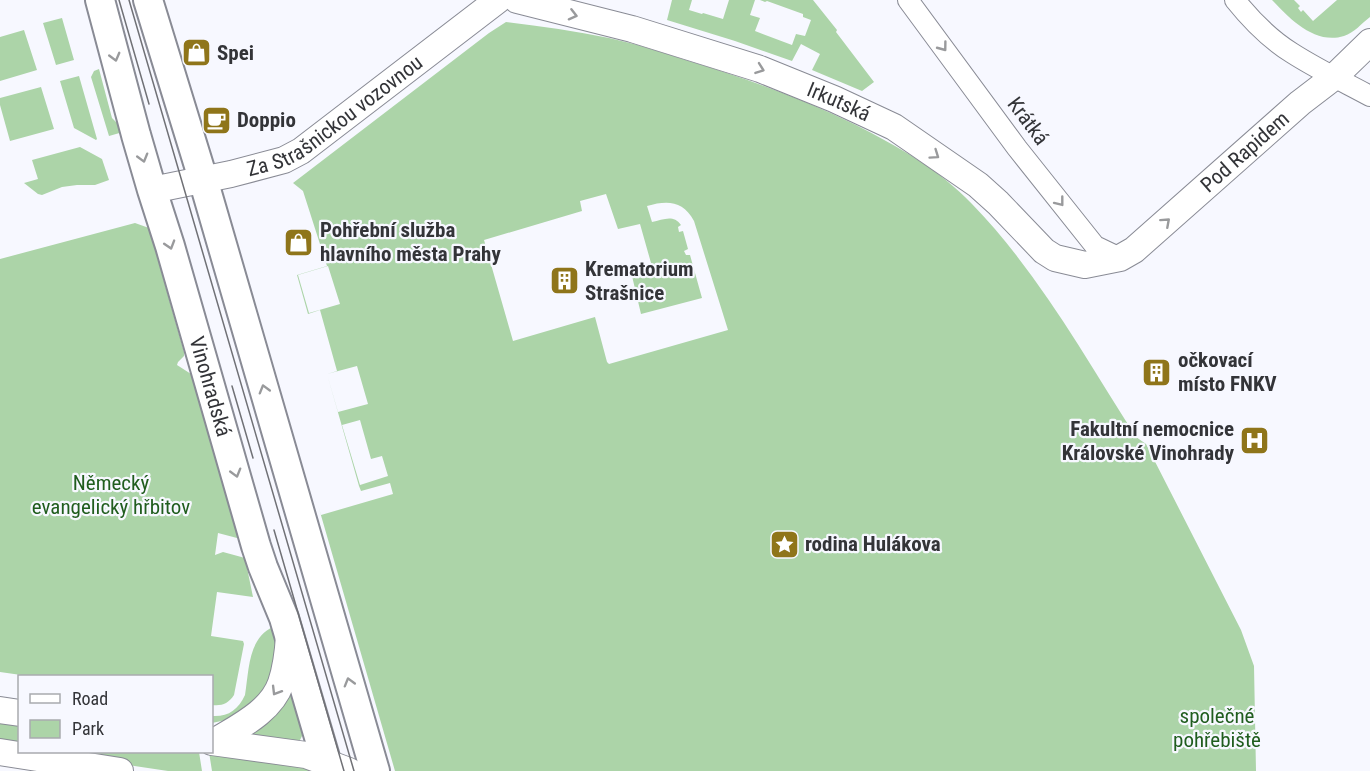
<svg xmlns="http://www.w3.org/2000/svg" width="1370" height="771" font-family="'Roboto Condensed',sans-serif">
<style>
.green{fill:#acd4a8;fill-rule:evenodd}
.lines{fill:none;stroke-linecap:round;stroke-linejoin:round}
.minor-casing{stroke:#898b95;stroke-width:22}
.tertiary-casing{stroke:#898b95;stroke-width:28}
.secondary-casing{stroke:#898b95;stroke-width:32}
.minor{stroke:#fff;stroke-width:20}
.tertiary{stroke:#fff;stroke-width:26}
.secondary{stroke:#fff;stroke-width:28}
.tram{stroke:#707176;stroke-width:1.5}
.oneway{stroke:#999a9c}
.labels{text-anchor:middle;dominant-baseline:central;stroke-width:4.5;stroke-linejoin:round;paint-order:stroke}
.poi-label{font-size:21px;font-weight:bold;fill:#333438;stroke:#f7f8ff;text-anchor:start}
.street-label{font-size:21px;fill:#333438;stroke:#f7f8ff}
.park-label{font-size:21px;fill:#205d1e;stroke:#f7f8ff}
</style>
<rect width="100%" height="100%" fill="#f7f8ff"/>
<path class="green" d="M672,0H692L689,10L702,14L703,13L723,19L729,0H755L750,15L760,18L755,31L792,45L796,34L805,36L811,20L803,17V14L767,1L765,2L760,0H813L837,30L836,32L874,82L862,91L812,70L820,54L801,44L792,61L735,41L667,20Z
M1272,0H1294L1300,6L1298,8L1301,12L1303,10L1313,21L1337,0H1370V17C1362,23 1354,33 1344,36C1315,45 1290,19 1272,0Z
M62,18L74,60L56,65L43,23Z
M506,22C540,26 575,31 609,38C637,44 664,53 692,62C748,79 803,99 856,125C897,146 940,170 972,204C1038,272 1085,357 1136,437L1146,444L1241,630L1254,666L1256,771H395L318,505L321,515L393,494L390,483L361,491L359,486L323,496L359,486L327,374L337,371L320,310L308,314L297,275L327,266L303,191L293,183L489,33ZM606,194L618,229L640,224L653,270L632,276L641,314L702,298L690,255H686L684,251L688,249L683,231L679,232L678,227L681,225C673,214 663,220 652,222L647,206C668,200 683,201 694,221L728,330L609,364L607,362L595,317L513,341L484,240L582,211L580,201ZM328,266L340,304L309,313L298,275ZM357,366L368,404L338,412L327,374ZM360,420L371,459L382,456L388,476L360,485L342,425Z
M24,30L37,70L0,81V37Z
M99,69L112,118L120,126L123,132L109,136L91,77L94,71Z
M79,76L97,139L96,140L74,128L60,81Z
M41,87L54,129L10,141L0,105V98Z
M80,147L102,159L109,180L95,185H77L62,187L42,195L38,194L24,183L38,179L32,160Z
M135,223L149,228L184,352V356L178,362L177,365L191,374L240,538H237L218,533L215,555L223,552L245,558L253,597L217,592L211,636L243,641L244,644L234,695C228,704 222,706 212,705V676H28L0,672V259Z
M273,627L276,639L277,652L269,682L252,705L226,720L212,723V716C228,717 238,710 245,695C249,671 248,638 273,627Z
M290,692L291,693L304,732L300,740L297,742L253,735L252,732Z
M0,716L19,719V748L0,745Z
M41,752H199L202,771H168Z
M209,752L302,764L315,771H212Z"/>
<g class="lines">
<defs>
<path id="minor" d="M908,0L1017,148L1095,246L1120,258
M1235,0C1251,20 1271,40 1292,53C1317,69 1344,82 1370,96"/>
<g id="tertiary">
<path id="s1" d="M517,0L632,29L760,69L834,99L894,127L978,185L998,203L1044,251L1055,258L1085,265L1120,258L1134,250L1300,103L1334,77L1370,42"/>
<path id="s2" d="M152,190L231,174L284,160L301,151L498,0"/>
<path d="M0,710L20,713"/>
<path d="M212,742L306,755L349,771"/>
<path d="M214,742C238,727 271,712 281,683C286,668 288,652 289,636"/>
<path d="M0,752L120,771"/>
</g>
<g id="secondary">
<path id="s3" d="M100,0L136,135L152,190L170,246L256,546L263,567L284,618L329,771"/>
<path d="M148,0L203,179L375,771"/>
</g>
</defs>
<use href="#minor" class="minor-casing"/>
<use href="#tertiary" class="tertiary-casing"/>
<use href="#secondary" class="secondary-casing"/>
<use href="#minor" class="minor"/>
<use href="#tertiary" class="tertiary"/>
<use href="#secondary" class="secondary"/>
<path class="tram" d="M119,0L149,104
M129,0L354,771
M232,386L253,458
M274,530L344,771"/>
</g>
<defs><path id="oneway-chevron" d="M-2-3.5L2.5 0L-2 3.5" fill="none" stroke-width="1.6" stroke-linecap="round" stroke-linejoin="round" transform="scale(1.5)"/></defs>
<g class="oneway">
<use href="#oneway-chevron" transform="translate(573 15) rotate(14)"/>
<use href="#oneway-chevron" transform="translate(943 47) rotate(53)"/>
<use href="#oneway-chevron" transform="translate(115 57) rotate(75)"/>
<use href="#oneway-chevron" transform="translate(760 69) rotate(20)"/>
<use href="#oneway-chevron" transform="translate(935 155) rotate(35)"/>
<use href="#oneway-chevron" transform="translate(143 158) rotate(74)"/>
<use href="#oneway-chevron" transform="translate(1060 202) rotate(52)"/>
<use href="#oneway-chevron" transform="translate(1166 222) rotate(-42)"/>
<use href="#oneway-chevron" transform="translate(170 245) rotate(73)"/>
<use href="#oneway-chevron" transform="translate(264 389) rotate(-106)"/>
<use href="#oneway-chevron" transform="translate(236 473) rotate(74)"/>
<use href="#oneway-chevron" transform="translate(349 682) rotate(-106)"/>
<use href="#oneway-chevron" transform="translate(276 691) rotate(121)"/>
</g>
<defs>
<symbol id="shop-square" viewBox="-11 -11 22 22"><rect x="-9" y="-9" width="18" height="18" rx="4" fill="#8f751a" stroke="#f7f8ff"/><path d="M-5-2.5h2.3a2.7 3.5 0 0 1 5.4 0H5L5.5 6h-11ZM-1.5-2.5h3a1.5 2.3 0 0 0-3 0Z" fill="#fff"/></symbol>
<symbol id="cafe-square" viewBox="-11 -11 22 22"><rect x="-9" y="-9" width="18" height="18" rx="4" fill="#8f751a" stroke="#f7f8ff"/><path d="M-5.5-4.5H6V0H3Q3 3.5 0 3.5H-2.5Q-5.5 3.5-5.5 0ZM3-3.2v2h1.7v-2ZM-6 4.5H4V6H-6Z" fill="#fff"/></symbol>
<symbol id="building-square" viewBox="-11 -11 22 22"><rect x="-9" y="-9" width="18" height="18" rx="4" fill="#8f751a" stroke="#f7f8ff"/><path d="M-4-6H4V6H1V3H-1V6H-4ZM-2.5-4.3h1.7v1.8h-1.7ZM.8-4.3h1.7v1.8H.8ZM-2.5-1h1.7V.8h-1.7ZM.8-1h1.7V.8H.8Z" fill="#fff"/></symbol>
<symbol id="hospital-square" viewBox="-11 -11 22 22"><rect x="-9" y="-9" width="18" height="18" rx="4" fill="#8f751a" stroke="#f7f8ff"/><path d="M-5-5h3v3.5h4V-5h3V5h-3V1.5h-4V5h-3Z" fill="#fff"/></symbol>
<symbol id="sight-square" viewBox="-11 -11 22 22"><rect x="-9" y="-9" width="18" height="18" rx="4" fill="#8f751a" stroke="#f7f8ff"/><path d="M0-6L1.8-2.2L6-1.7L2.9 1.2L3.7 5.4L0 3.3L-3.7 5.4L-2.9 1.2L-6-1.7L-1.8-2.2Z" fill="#fff"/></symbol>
</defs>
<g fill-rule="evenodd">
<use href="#shop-square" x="180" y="36" width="33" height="33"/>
<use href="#cafe-square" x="200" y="104" width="33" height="33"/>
<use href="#shop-square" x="282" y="226" width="33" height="33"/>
<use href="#building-square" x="548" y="264" width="33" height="33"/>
<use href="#building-square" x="1140" y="356" width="33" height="33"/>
<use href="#hospital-square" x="1238" y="424" width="33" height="33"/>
<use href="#sight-square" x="768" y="528" width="33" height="33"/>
</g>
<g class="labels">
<g class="poi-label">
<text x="217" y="53">Spei</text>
<text x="237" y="120">Doppio</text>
<text x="320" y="230">Pohřební služba<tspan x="320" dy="24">hlavního města Prahy</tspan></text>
<text x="585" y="269">Krematorium<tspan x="585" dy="24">Strašnice</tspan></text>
<text x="1178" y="360">očkovací<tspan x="1178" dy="24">místo FNKV</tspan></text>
<text x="1234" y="429" text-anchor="end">Fakultní nemocnice<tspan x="1234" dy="24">Královské Vinohrady</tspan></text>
<text x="805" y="544">rodina Hulákova</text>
</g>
<g class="street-label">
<text stroke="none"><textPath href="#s1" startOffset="338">Irkutská</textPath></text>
<text stroke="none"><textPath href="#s2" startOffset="201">Za Strašnickou vozovnou</textPath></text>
<text transform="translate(1028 121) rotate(53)">Krátká</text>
<text stroke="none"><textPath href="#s1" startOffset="838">Pod Rapidem</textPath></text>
<text stroke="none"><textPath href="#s3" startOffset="402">Vinohradská</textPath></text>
</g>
<g class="park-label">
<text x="111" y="483">Německý<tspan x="111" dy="24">evangelický hřbitov</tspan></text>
<text x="1217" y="716">společné<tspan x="1217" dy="24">pohřebiště</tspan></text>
</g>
</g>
<rect x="18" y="675" width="195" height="78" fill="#f7f8ff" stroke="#a9aaaf" stroke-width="1.5"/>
<rect x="30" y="694" width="30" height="9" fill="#ffffff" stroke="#a9aaaf" stroke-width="1.5"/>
<text x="72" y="705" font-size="18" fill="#333438">Road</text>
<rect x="30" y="720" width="30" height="18" fill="#acd4a8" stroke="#a9aaaf" stroke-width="1.5"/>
<text x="72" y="735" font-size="18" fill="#333438">Park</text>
</svg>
